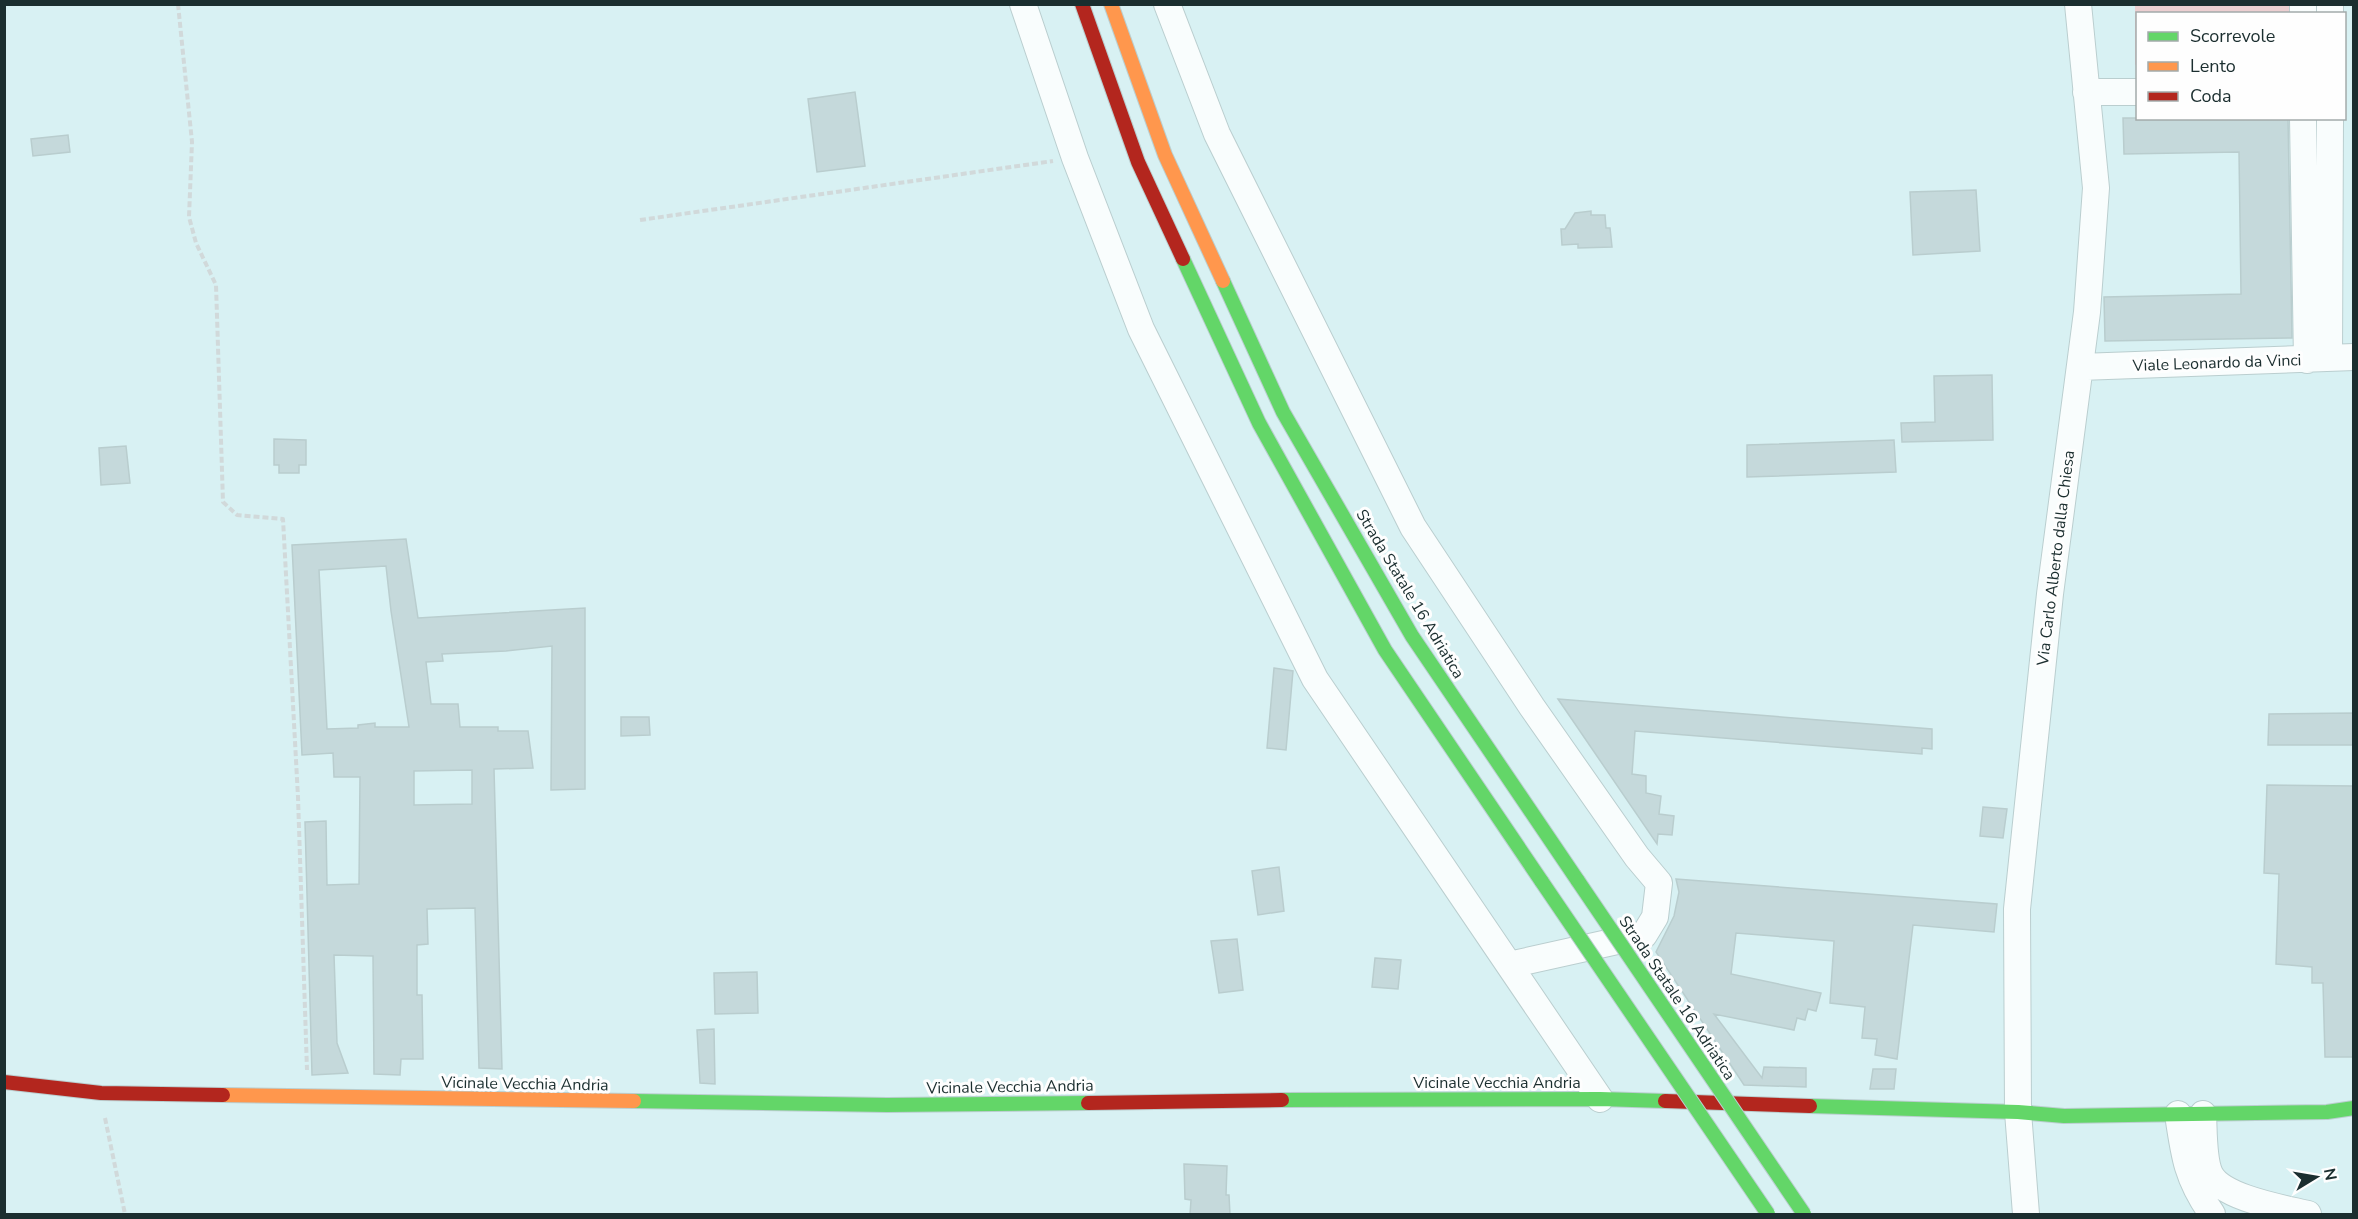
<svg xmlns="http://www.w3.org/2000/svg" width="2358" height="1219" font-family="'Nunito Sans',sans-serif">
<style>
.green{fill:#eccfd1}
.building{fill:#c5d9db;stroke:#b9cdce;stroke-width:1.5;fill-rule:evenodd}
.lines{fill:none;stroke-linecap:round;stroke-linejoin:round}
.street-casing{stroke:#bacecf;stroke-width:28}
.fast-casing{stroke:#bacecf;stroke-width:16}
.slow-casing{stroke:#bacecf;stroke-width:16}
.jam-casing{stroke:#bacecf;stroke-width:16}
.path{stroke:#d1d9da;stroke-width:4;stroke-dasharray:6 3;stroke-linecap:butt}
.street{stroke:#f9fdfd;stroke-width:26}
.fast{stroke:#63d668;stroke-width:14}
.slow{stroke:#ff974d;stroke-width:14}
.jam{stroke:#b3261e;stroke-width:14}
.fast-bridge-casing{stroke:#bacecf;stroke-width:16;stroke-linecap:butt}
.fast-bridge{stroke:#63d668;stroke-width:14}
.labels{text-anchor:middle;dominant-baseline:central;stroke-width:6;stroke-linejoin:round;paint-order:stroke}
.street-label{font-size:16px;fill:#1b2e2f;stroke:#fefefe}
</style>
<rect width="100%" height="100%" fill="#d8f1f3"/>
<path class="green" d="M2135,5H2290V13L2138,14L2137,64L2135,65Z"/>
<path class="building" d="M855,92L865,166L817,172L808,99Z
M2123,118H2288L2292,338L2105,341L2104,297L2241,294L2239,152L2124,154Z
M68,135L70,152L33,156L31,139Z
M1976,190L1980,251L1913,255L1910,192Z
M1591,211V215H1605L1606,228H1610L1612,247L1578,248V244L1562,245L1561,229H1565L1575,213Z
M1992,375L1993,440L1902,442L1901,423L1935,422L1934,376Z
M274,439L306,440V465H299V473H279V465H274Z
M1894,440L1896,472L1747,477V445Z
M126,446L130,483L101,485L99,448Z
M406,539L418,618L585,608V789L551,790L552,646L506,651L442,654L443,661L426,662L431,704H458L460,727H498V731H528L533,768L494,769L502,1069L479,1068L475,908L427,909L428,944L417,945V995H422L423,1059H401L400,1075L374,1074L373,956L334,955L337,1043L348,1073L312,1075L305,822L326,821L327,885L359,884L360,777H334L333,753L302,755L292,545ZM386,566L391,611L409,727H375V723L358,725V728L327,729L319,570ZM472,770V804L414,805V771Z
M1274,668L1293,671L1286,750L1267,748Z
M1558,699L1932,729V749L1922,748V754L1635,731L1632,774L1646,776V793L1661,796L1659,814L1674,816L1672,835L1658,834L1657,844Z
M2354,713V745H2268L2269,714Z
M621,717H649L650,735L621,736Z
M2267,785L2354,786V1057H2325L2323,983H2312V967L2276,964L2279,874L2264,873Z
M1983,807L2007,809L2003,838L1980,836Z
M1279,867L1284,911L1258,915L1252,871Z
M1676,879L1997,904L1994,932L1913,925L1897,1059L1875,1055L1877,1039L1862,1038L1865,1007L1830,1003L1834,941L1736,933L1731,974L1821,993L1816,1011L1808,1009L1805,1020L1797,1018L1794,1030L1714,1014L1762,1078L1764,1067L1806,1068V1087L1744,1085L1656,952L1674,916L1679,892Z
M1237,939L1243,990L1219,993L1211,941Z
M1375,958L1401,960L1398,989L1372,987Z
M757,972L758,1013L715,1014L714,973Z
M714,1029L715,1084L700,1083L697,1030Z
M1873,1069H1896L1894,1089H1870Z
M1184,1164L1227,1166L1226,1195H1229L1230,1215H1190L1191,1200L1185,1199Z"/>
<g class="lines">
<defs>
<path id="street" d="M1023,4L1075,158L1141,329L1315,679L1600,1099
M1167,4L1217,134L1413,527L1532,707L1637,857L1659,883L1655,917L1644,935L1509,965
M2303,4V14
M2330,14V4
M2086,92H2138
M2303,118L2307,360
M2329,358L2330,118
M2080,367L2354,357
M2178,1114C2184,1156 2187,1179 2212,1214
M2203,1114C2204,1130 2203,1160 2210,1174C2222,1198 2283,1208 2308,1214
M2026,1214L2018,1112L2017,909L2050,594L2087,312L2096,188L2078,4"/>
<path id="fast" d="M1183,259L1259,423L1385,650L1542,882
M1223,281L1283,412L1412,636L1578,881
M1282,1100L1600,1099L1665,1101
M634,1101L887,1105L1088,1103
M1810,1106L2018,1112L2064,1116L2327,1112L2354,1108"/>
<path id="slow" d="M1111,4L1165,155L1223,281
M223,1095L634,1101"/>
<path id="jam" d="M1082,4L1138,162L1183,259
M4,1082L101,1093L223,1095
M1665,1101L1810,1106
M1088,1103L1282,1100"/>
</defs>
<use href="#street" class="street-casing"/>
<use href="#fast" class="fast-casing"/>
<use href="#slow" class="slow-casing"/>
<use href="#jam" class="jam-casing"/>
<path class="path" d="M178,4L192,142L189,217L196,243L216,285L223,502L237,515L283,519L298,797L307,1070
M640,220L1053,161
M105,1118L125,1214"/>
<use href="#street" class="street"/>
<use href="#fast" class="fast"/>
<use href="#slow" class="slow"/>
<use href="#jam" class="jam"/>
<defs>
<path id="fast-bridge" d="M1578,881L1804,1214
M1542,882L1768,1214"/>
</defs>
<use href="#fast-bridge" class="fast-bridge-casing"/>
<use href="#fast-bridge" class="fast-bridge"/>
</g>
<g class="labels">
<g class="street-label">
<text transform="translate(2217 363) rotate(-2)">Viale Leonardo da Vinci</text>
<text transform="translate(2056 558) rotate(-83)">Via Carlo Alberto dalla Chiesa</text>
<text transform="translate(1410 594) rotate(59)">Strada Statale 16 Adriatica</text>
<text transform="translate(1677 998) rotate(56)">Strada Statale 16 Adriatica</text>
<text x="1497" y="1083">Vicinale Vecchia Andria</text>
<text transform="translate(525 1084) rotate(1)">Vicinale Vecchia Andria</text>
<text transform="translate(1010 1087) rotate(-1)">Vicinale Vecchia Andria</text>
</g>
</g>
<rect width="2358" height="1219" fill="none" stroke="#1b2e2f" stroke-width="12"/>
<rect x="2136" y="12" width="210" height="108" fill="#fefefe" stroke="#a3abab" stroke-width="1.5"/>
<rect x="2148" y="32" width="30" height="9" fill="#63d668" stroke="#a3abab" stroke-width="1.5"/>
<text x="2190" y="42" font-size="18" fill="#1b2e2f">Scorrevole</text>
<rect x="2148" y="62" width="30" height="9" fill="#ff974d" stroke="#a3abab" stroke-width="1.5"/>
<text x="2190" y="72" font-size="18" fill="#1b2e2f">Lento</text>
<rect x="2148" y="92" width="30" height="9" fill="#b3261e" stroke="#a3abab" stroke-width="1.5"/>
<text x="2190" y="102" font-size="18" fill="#1b2e2f">Coda</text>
<g transform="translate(2316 1177) rotate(79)" stroke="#fefefe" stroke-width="4.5" paint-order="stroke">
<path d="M0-4.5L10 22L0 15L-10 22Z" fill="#1b2e2f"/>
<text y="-9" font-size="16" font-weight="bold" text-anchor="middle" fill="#1b2e2f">N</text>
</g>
</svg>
